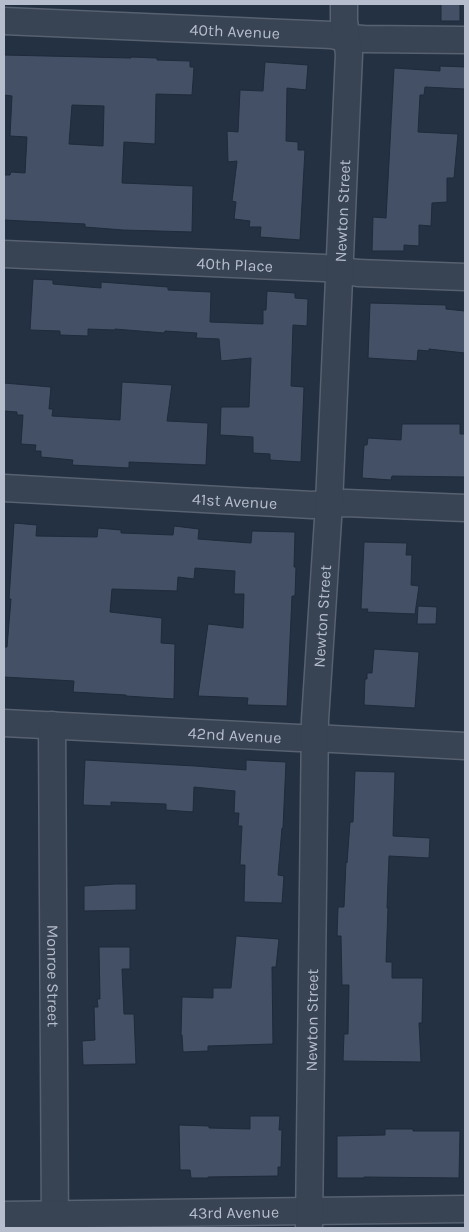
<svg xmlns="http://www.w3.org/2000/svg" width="469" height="1232" font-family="Karla,sans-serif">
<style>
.building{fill:#435066;stroke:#1f2a3a;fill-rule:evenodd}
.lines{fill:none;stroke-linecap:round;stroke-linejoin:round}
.minor-casing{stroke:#576170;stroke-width:29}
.minor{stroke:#384353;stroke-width:26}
.labels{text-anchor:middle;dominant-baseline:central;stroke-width:4;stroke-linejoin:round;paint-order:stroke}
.street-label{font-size:16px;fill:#b6becd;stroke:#1d2838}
</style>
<rect width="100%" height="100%" fill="#243143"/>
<path class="building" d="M441,4H460V21H441Z
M4,55L131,58V57L157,58V60L190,61V67H194L192,95L156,94L155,144L124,142L122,183L193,186L192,232L123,230L85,227V224L4,220V175H10L11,172L25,173L27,137L10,136L12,96L4,95ZM72,105L104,106L103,146L69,144Z
M265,62L308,65L306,90L287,88L286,141L298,142V150H305L300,240L260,237L261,227H249L250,221L234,219L236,202L232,201L237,161L228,162L227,131L238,132L240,90L263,91Z
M440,66L465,67V89L425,87L424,95H420L418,132L458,134L454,178H447V202L432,203L431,226L419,225V246L404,245V251H372L373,217L386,218L394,68L440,71Z
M33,279L53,280V284L101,288V282L168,287V290L211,292L210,322L263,324V310H266L267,291L295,293V298L308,299L307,326L293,325L291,386L304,387L301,462L270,460V454L253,453V437L220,435L221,407H249L251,358L221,361L219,339L196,338L197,333L165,331L164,333L115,329L114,330L88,329V336L60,335V331L30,330Z
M370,303L446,305V309L465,311V353L429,349V351L418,350L417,361L368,358Z
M122,382L172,385L167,421L208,423L206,465L129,462V468L72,465L73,460L41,457V451H35L36,445L21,444L23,415H17V412L4,411V383L51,387L49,409H53L52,416L120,420Z
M402,424H460V434H465V477L392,476L391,480L362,478L364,445H367L368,438L401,440Z
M14,523L37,525L36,536L97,537L98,528L121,530V533L173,535L174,526L199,529L198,539L251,543L252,531L295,532L294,567H296L295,596H292L287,706L247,705L248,698L198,696L208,624L243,628L244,594H234L235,571L195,568L194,579L178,577L177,591L112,589L110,612L162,618L161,643L175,644L174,699L126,696V695L73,692L74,681L4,677V647H7L11,599H9Z
M364,542L407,543L406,555H412L411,585L419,586L415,614L367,612L368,609H361Z
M418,606L437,607L436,624H417Z
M374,649L419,652L415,708L364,705L365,679H367V673H372Z
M85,760L195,766L246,770V760L286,762L283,828H282L278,875L284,876L282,903L244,902L245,865H240L242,826H238L239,813H234L235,791L194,787L193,812L166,810V804L111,802V806L83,805Z
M355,771L395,772L393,836L430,838L429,858L389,856L387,908H388L386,962H392V978H423L422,1023H419L421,1062L343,1061L344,1034H348L349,985H342L341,936H337L338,907H344L346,862L347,863L350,822H353Z
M115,884H136V910L84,911V886Z
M236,936L279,939L276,967H272L273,1044L208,1046V1051L183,1052L182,1035H181L182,997L213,998V988H231Z
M99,947H130V969H122L124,1014H134L136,1064L83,1065L82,1041L95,1040L94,1007H98L97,999H100Z
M250,1116H280L279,1130H282L281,1167H278V1176L208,1177V1178H191L190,1170H180L179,1125L209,1126V1128L250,1129Z
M385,1129H413V1131H460L459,1178L364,1177V1178H337V1136L385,1135Z"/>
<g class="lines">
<defs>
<g id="minor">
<path id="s1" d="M4,21L332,35L346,38L364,39L465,40"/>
<path id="s2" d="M4,254L324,268L358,273L465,277"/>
<path id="s3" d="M4,488L312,505L346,503L465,508"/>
<path id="s4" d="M4,723L299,738H314L465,746"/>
<path id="s5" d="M52,725L55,1228"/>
<path id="s6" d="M4,1215L465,1209"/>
<path id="s7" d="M309,1228L315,720L329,504L349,54L344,21V4"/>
</g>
</defs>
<use href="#minor" class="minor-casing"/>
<use href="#minor" class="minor"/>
</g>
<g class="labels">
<g class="street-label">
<text stroke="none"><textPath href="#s1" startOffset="231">40th Avenue</textPath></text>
<text stroke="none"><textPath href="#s7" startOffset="1018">Newton Street</textPath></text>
<text stroke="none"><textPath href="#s2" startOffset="231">40th Place</textPath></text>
<text stroke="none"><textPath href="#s3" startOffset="231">41st Avenue</textPath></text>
<text stroke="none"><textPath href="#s7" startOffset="612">Newton Street</textPath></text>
<text stroke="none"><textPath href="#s4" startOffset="231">42nd Avenue</textPath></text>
<text stroke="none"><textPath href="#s5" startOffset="251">Monroe Street</textPath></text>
<text stroke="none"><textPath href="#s7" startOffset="208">Newton Street</textPath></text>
<text stroke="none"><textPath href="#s6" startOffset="230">43rd Avenue</textPath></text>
</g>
</g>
<rect width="469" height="1232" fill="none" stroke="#b6becd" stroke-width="10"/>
</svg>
